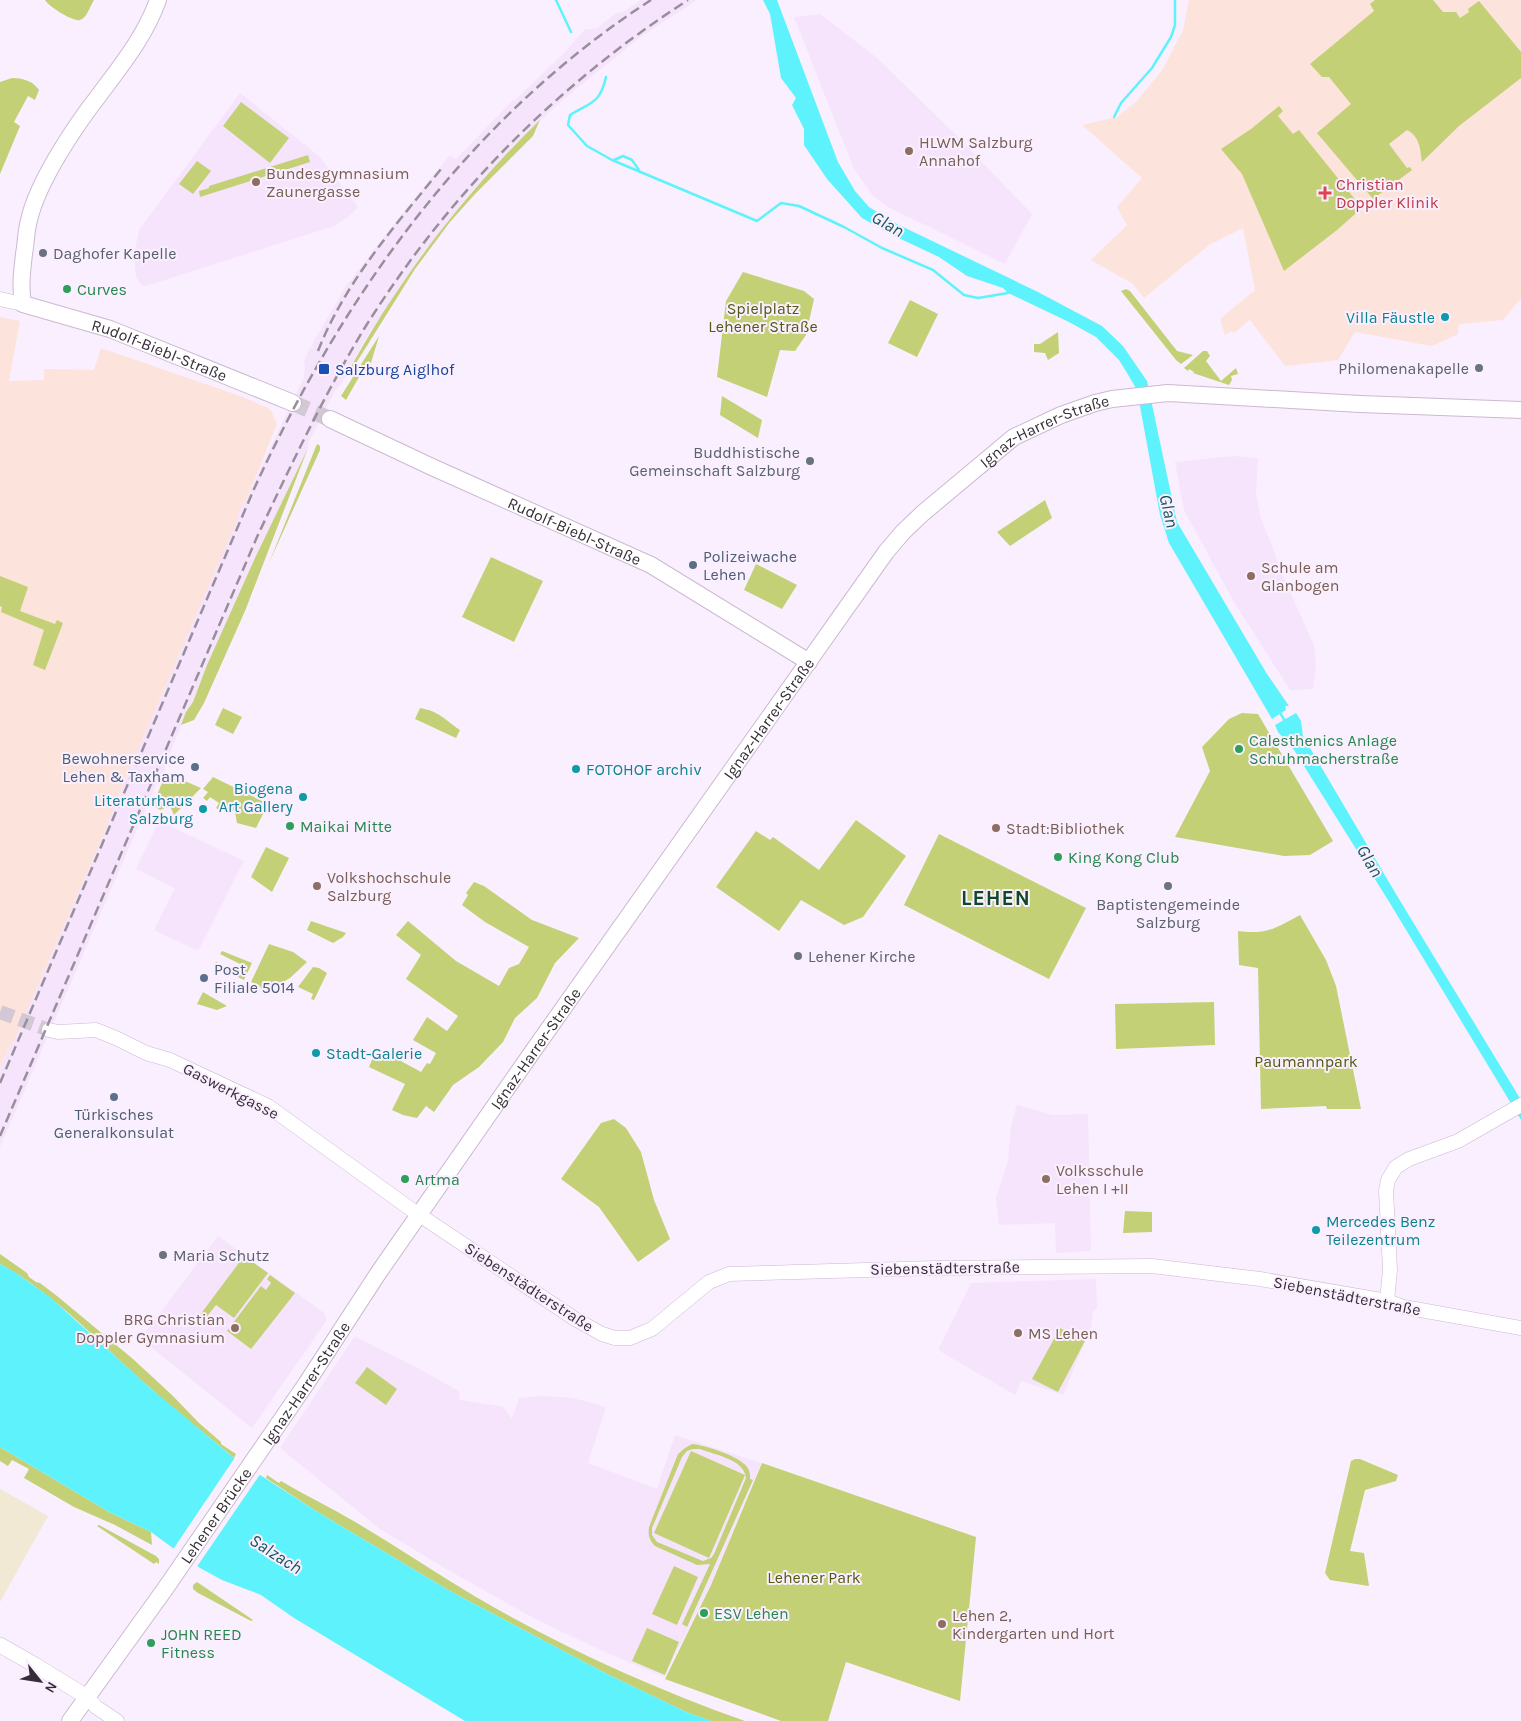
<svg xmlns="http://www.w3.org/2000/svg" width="1521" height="1721" font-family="Karla,sans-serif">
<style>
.built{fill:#f6e4fd}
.industrial{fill:#f1e9d3}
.medical{fill:#fce3db}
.green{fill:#c3d076;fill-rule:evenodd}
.water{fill:#5ef3fc}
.pier{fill:#faeffe}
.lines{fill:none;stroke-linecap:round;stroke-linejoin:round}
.stream{stroke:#5ef3fc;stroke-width:2.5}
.tertiary-tunnel{stroke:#d3c8d6;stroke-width:14;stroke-dasharray:14 7;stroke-linecap:butt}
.primary-tunnel{stroke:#d3c8d6;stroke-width:16;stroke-dasharray:16 8;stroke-linecap:butt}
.tertiary-casing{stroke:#cbb9d1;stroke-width:15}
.secondary-casing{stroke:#cbb9d1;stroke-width:16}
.primary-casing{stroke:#cbb9d1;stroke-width:18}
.tertiary{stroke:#fff;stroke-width:14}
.secondary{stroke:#fff;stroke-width:15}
.primary{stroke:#fff;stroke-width:16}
.rail{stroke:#988f9b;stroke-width:2.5;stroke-dasharray:10 5;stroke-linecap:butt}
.education-dot{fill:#8d6e63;stroke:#faeffe;stroke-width:2}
.health-dot{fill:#e0444e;stroke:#faeffe;stroke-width:2}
.worship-dot{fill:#6b7280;stroke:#faeffe;stroke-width:2}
.leisure-dot{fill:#2e9e5b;stroke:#faeffe;stroke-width:2}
.culture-dot{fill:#0f9aa8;stroke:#faeffe;stroke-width:2}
.transit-dot{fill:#1a4fb4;stroke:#faeffe;stroke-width:2}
.service-dot{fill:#5c6f8a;stroke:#faeffe;stroke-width:2}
.labels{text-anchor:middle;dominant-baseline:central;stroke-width:4;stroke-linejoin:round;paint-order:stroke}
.education-label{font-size:16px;fill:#785e54;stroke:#faeffe;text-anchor:start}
.health-label{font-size:16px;fill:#be3a42;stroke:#faeffe;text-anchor:start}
.worship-label{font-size:16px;fill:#5b616d;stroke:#faeffe;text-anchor:start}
.leisure-label{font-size:16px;fill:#27864d;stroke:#faeffe;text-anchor:start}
.park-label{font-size:16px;fill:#525a10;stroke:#faeffe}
.culture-label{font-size:16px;fill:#0d838f;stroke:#faeffe;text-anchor:end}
.street-label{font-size:16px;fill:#352e38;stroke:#faeffe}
.transit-label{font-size:16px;fill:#164399;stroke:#faeffe;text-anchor:start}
.service-label{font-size:16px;fill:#4e5e75;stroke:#faeffe;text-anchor:start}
.water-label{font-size:18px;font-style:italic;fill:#17575b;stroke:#faeffe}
.district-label{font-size:21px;font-weight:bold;letter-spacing:1px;fill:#0e4829;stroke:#faeffe}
</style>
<rect width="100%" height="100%" fill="#faeffe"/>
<path class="built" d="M641,0H697L639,38L565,98L527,133L473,190L414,266L365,340L340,386L336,389L308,443V448L255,558L207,665L193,702L188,709L164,768L165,769L159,784L157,783L0,1147V1070L1,1064L10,1046L13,1043L98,847L132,764L131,763L135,754H136L226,545L240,508L244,503L304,377L305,365L303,364L310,347L314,349L312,345L314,341L346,286L401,215L450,155L456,159L513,100L514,101L565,52L585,29H596L616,13L623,12Z
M820,14L876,57L953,132L1032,214L1005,264L888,207L873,196L854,169L794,17Z
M240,93L319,156L358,207L347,218L334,226L146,286L141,285L136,277L134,254L139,230Z
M1234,456L1258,458L1256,494L1260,515L1286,583L1314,645L1316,667L1313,689L1290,690L1234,602L1184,510L1175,462Z
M159,821L244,861L198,951L154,930L175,888L136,869Z
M1017,1105L1053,1115L1088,1114L1091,1251L1056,1253L1055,1223L999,1225L996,1198L1008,1161L1011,1126Z
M218,1236L324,1313L327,1320L252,1428L142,1340L141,1338Z
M1096,1279L1097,1308L1093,1312L1091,1327L1063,1395L1021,1381L1015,1395L938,1350L971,1283Z
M356,1337L425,1372L460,1392L459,1400L500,1406L504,1408L512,1419L519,1398L541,1396L573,1398L606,1407L588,1463L657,1489L675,1435L761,1463L710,1586L664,1677L605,1652L539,1621L448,1570L380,1529L280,1448L353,1339Z"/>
<path class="industrial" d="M0,1489L48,1516L0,1602Z"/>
<path class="medical" d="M1189,0H1521V298L1503,320L1459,324L1458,334L1432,346L1355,332L1338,360L1285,366L1250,320L1234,333L1231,331L1225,335L1220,319L1255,290L1243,228L1209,245L1144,298L1133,284L1091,260L1127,225L1117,207L1142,178L1082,125L1117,117L1137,101L1163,69L1183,30Z
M0,317L20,321L9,381L44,380V369L94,370L101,348L243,397L270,409L277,424L258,472L244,503L238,512V518L136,754H135L131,763L132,764L98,847L13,1043L10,1046L1,1063L0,1070Z"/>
<path class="green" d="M45,0H94C90,6 87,18 80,20C73,22 48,6 45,0Z
M1375,0H1433L1443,12H1456L1460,18L1469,12L1468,9L1479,1L1521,52V78L1459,126L1422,162C1420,148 1420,137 1407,130L1389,144L1407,168L1410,167L1412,170L1373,199L1317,133L1351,104L1329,77H1322L1310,64L1374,11L1370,4Z
M12,78C23,78 33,81 39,90L35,100L28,96L14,122L20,126L0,174V82Z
M241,102L289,138L270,163L223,126Z
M1279,106L1283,111L1278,116L1293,134L1299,130L1362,208L1337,230L1284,271L1242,174L1221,149L1251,129Z
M540,120L533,136L475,194L450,222L415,269L348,376H346C397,281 463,195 540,120Z
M308,155L310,162L200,197L199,191L209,188V186Z
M197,161L211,171L193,194L179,184Z
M743,272L804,291L814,299L806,335L795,351L780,350L767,397L717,377L726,301Z
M1126,289L1130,291L1177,351L1193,355L1181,364L1176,360L1121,291Z
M910,300L938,314L917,357L888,343Z
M1058,332L1059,353L1048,360L1045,353L1034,352V344H1040Z
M379,336L371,363L368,361L346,400L341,396Z
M1203,351H1207L1210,356L1206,361L1221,381L1236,368L1238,374L1231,376L1232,380L1229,385L1193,373L1194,372L1189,369L1188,371L1184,368Z
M722,396L762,420L758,438L720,415Z
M317,444L320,446V450L269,563Z
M308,448L245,611L204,703L194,720L181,725L186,712L193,702L207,665L255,558Z
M1045,500L1052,518L1010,546L997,532Z
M491,557L543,581L514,642L462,617Z
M756,564L797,585L782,609L744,590Z
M0,576L28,587L20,611L55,624L57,620L63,623L45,670L33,665L44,630L1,612L2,607L0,606Z
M223,708L242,717L233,734L215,725Z
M420,708C439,711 445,720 460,730L456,738L415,719Z
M1242,713L1258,714L1333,841L1310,855L1284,856L1175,837L1210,771L1202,747L1229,719Z
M166,773L201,788L174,815L170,806L160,810L156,807L155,800Z
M213,777L268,804L256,828L237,823L235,812L225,805L221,811L216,808L219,803L210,797L207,801L203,798L208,792L203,789Z
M856,820L906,856L863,917L844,925L801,900L779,931L716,887L756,831L770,840L773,837L819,870Z
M939,834L1086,908L1049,979L904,905Z
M266,847L289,858L272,892L251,877Z
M474,882L484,886L532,920L579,938L555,963L537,998L515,1018L503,1042L479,1067L453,1085L434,1112L426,1106L417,1118L403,1115L392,1110L405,1084L369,1067L377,1048L421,1072L427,1063L430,1064L436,1053L413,1040L427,1017L447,1031L458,1016L406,979L421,955L396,935L408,921L456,961L499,986L509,968L519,964L529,947L485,922L462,905L468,895L466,893Z
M1300,915L1326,960L1336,986L1361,1109H1327L1326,1106L1261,1109L1258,968L1239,965L1238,931C1267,935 1276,928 1300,915Z
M311,921L346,933L343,937L333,943L307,930Z
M269,944L293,952L307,962L290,978L264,993L259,985L251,982Z
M222,951L252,963L244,980L214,966L216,962L239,974L244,966L220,954Z
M313,967L319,968L327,973L314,1000L311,999L313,994L298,987Z
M203,992L227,1006L217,1010L197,1004Z
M1214,1002L1215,1045L1116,1049L1115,1004Z
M614,1119L626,1128L641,1152L654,1200L670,1239L638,1262L599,1207L561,1179L601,1123Z
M1125,1211L1152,1212V1232L1123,1233Z
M0,1254L27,1273L29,1277L36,1282L40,1283L57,1296L133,1359L172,1395L199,1423L221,1442V1444L236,1454L234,1458C206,1434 177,1412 149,1387C101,1345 57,1295 0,1264Z
M244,1256L268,1273L234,1318L216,1305L205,1319L200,1315Z
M270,1275L295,1293L251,1349L227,1331L261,1286L266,1290L271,1283L267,1279Z
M1060,1328L1085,1341L1058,1392L1032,1379Z
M367,1367L397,1389L386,1405L355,1383Z
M692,1444C705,1445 741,1457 747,1467C750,1471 750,1475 750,1479L753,1480L687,1627L682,1624L710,1564L697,1565L655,1546C649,1540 648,1535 649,1527L678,1454L685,1448ZM693,1449H700C715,1455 744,1459 746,1478L714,1554L711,1558L703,1561L657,1542L652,1535V1528L682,1457L687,1451Z
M0,1447L109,1512L151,1532L152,1545L115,1525L74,1507L24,1478L29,1469L12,1460L8,1466L0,1461Z
M691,1451L745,1475L709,1558L654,1533Z
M1355,1459H1360L1398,1475L1396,1481L1365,1490L1350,1551L1364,1553L1369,1586L1330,1580L1325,1573L1351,1461Z
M762,1463L976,1537L960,1701L846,1662L828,1721H781L665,1679L711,1585Z
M267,1475L279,1483L281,1481C306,1496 332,1508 357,1523C397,1547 436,1573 476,1597C561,1647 652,1688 745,1721H711L686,1712L607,1674L450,1591L316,1511L266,1478Z
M99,1525L156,1556L159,1559V1564L156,1562L154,1564L97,1526Z
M674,1566L698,1577L677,1625L652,1614Z
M197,1582L253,1620L251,1621L198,1593L193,1589V1585Z
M647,1628L679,1642L665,1675L632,1661Z"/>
<path class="water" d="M763,0H777L838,162L855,191L869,207L897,224L1038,292L1102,326L1123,346L1147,381L1177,522L1267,674L1289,706H1285L1286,710L1272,719L1169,543L1160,515L1137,390L1127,373L1119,360L1096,337L1069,322L1008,293L1003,288L967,276L939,257L890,234L862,218L827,179L804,145V129L792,105L796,98L781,78L770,14Z
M1296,713L1301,721L1303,736L1396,894L1521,1100V1120L1388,900L1294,750L1278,732L1275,725Z
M0,1264L16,1273L50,1297L149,1387L234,1458L316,1511L450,1591L607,1674L686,1712L711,1721H465L294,1618L261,1595L222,1580L200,1568L151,1532L109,1512L0,1447Z"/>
<path class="pier" d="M236,1456L261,1473L196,1568L172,1551Z"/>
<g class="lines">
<path class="stream" d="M556,0L571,32
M606,77C600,104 591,102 570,115L568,125L587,146L612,160L757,221L781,203L799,206L844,227L882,248L933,270L964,295L978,298L1008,293V292
M1114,117L1121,103L1152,68L1171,37L1175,25V0
M614,160L623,156L632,160L639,170
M1279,711L1285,721"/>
<path class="tertiary-tunnel" d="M0,1012L49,1030"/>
<path class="primary-tunnel" d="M293,403L330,419"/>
<defs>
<path id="tertiary" d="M0,299L23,304
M49,1030L58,1032L96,1030L118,1039L146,1053L170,1060L268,1106L412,1210L575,1319L602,1334L615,1338H630L652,1329L709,1282L729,1274L936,1268L1152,1266L1260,1279L1387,1301L1404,1307L1521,1328
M1387,1301L1390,1270L1386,1191L1388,1180L1396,1167L1409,1159L1458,1141L1521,1105
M87,1697L96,1707L117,1721"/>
<path id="secondary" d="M0,1645L35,1665L87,1697"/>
<g id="primary">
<path id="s1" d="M158,0C145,36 123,63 100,94C75,126 38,181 29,220C26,231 26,243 24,254C22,272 20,286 23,304L110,329L293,403"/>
<path id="s2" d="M330,419L432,467L651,565L809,662"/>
<path id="s3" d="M70,1721L165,1589L306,1384L379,1272L533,1051L886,552L903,532L923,513L1014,437L1061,415L1095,403L1112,399L1168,393L1360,404L1521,410"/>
</g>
</defs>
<use href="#tertiary" class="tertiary-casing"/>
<use href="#secondary" class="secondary-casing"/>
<use href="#primary" class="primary-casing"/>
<use href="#tertiary" class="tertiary"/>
<use href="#secondary" class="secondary"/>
<use href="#primary" class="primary"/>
<path class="rail" d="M318,351C345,282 395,226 441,169
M0,1083L254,489C343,295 470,117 651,0
M0,1136L257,537C290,467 324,395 364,329C447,196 556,85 688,0"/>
</g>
<g class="education-dot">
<circle cx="909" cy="151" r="5"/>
<circle cx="256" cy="182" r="5"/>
<circle cx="1251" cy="576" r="5"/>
<circle cx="996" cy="828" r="5"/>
<circle cx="317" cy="886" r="5"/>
<circle cx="1046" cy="1179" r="5"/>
<circle cx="235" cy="1328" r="5"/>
<circle cx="1018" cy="1333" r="5"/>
<circle cx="942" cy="1624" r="5"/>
</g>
<path class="health-dot" d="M1322.5 185.5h5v5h5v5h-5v5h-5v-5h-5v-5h5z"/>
<g class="worship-dot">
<circle cx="43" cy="253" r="5"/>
<circle cx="1479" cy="368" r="5"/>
<circle cx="810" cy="461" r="5"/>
<circle cx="1168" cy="886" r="5"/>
<circle cx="798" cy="956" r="5"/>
<circle cx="163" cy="1255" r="5"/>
</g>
<g class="leisure-dot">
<circle cx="67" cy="289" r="5"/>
<circle cx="1239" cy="749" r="5"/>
<circle cx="290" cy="826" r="5"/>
<circle cx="1058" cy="857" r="5"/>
<circle cx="405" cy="1179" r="5"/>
<circle cx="704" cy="1613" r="5"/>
<circle cx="151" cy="1643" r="5"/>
</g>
<g class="culture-dot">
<circle cx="1445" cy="317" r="5"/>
<circle cx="576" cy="769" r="5"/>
<circle cx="303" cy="797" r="5"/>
<circle cx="203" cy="809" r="5"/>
<circle cx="316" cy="1053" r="5"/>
<circle cx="1316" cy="1230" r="5"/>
</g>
<rect class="transit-dot" x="318" y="363" width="12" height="12" rx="2.5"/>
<g class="service-dot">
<circle cx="693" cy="565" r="5"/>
<circle cx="195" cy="767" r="5"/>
<circle cx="204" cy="978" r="5"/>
<circle cx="114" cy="1097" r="5"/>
</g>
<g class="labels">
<g class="education-label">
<text x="919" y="142">HLWM Salzburg<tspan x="919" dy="18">Annahof</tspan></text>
<text x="266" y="173">Bundesgymnasium<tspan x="266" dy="18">Zaunergasse</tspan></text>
<text x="1261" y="567">Schule am<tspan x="1261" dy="18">Glanbogen</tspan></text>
<text x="1006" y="828">Stadt:Bibliothek</text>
<text x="327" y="877">Volkshochschule<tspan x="327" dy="18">Salzburg</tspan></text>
<text x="1056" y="1170">Volksschule<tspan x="1056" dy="18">Lehen I +II</tspan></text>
<text x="225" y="1319" text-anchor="end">BRG Christian<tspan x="225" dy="18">Doppler Gymnasium</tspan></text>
<text x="1028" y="1333">MS Lehen</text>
<text x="952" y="1615">Lehen 2,<tspan x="952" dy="18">Kindergarten und Hort</tspan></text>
</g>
<g class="health-label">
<text x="1336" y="184">Christian<tspan x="1336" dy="18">Doppler Klinik</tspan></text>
</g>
<g class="worship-label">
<text x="53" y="253">Daghofer Kapelle</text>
<text x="1469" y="368" text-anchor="end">Philomenakapelle</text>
<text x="800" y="452" text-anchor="end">Buddhistische<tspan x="800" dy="18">Gemeinschaft Salzburg</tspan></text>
<text x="1168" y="904" text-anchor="middle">Baptistengemeinde<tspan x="1168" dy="18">Salzburg</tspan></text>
<text x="808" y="956">Lehener Kirche</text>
<text x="173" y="1255">Maria Schutz</text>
</g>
<g class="leisure-label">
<text x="77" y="289">Curves</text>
<text x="1249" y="740">Calesthenics Anlage<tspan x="1249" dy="18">Schuhmacherstraße</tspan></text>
<text x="300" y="826">Maikai Mitte</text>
<text x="1068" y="857">King Kong Club</text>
<text x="415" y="1179">Artma</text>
<text x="714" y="1613">ESV Lehen</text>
<text x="161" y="1634">JOHN REED<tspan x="161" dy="18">Fitness</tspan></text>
</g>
<g class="park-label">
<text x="763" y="308">Spielplatz<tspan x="763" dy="18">Lehener Straße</tspan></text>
<text x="1306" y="1061">Paumannpark</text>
<text x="814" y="1577">Lehener Park</text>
</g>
<g class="culture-label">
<text x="1435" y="317">Villa Fäustle</text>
<text x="586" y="769" text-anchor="start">FOTOHOF archiv</text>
<text x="293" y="788">Biogena<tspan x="293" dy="18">Art Gallery</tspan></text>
<text x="193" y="800">Literaturhaus<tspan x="193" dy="18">Salzburg</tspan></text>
<text x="326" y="1053" text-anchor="start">Stadt-Galerie</text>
<text x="1326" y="1221" text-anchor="start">Mercedes Benz<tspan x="1326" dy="18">Teilezentrum</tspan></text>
</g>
<g class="street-label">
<text stroke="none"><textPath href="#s1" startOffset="485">Rudolf-Biebl-Straße</textPath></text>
<text stroke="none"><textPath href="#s3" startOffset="1628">Ignaz-Harrer-Straße</textPath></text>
<text stroke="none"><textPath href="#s2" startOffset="269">Rudolf-Biebl-Straße</textPath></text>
<text stroke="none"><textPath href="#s3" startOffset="1222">Ignaz-Harrer-Straße</textPath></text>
<text stroke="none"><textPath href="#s3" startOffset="818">Ignaz-Harrer-Straße</textPath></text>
<text transform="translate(231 1091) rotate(27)">Gaswerkgasse</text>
<text transform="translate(945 1268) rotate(-1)">Siebenstädterstraße</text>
<text transform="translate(529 1287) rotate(33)">Siebenstädterstraße</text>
<text transform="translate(1347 1296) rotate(11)">Siebenstädterstraße</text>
<text stroke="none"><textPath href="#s3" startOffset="412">Ignaz-Harrer-Straße</textPath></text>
<text stroke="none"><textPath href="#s3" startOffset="252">Lehener Brücke</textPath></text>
</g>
<g class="transit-label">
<text x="335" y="369">Salzburg Aiglhof</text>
</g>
<g class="service-label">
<text x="703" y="556">Polizeiwache<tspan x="703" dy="18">Lehen</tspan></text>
<text x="185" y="758" text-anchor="end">Bewohnerservice<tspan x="185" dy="18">Lehen &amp; Taxham</tspan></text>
<text x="214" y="969">Post<tspan x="214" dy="18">Filiale 5014</tspan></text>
<text x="114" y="1114" text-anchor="middle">Türkisches<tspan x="114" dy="18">Generalkonsulat</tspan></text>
</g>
<g class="water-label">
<text transform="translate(888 224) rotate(30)">Glan</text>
<text transform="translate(1169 511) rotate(77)">Glan</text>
<text transform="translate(1370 861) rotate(59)">Glan</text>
<text transform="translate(276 1554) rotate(33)">Salzach</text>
</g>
<g class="district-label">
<text x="996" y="898">LEHEN</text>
</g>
</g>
<g transform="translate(40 1681) rotate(120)" stroke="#faeffe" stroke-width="4" paint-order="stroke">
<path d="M0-4L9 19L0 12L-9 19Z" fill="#352e38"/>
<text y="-8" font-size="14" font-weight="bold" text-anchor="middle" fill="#352e38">N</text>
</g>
</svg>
